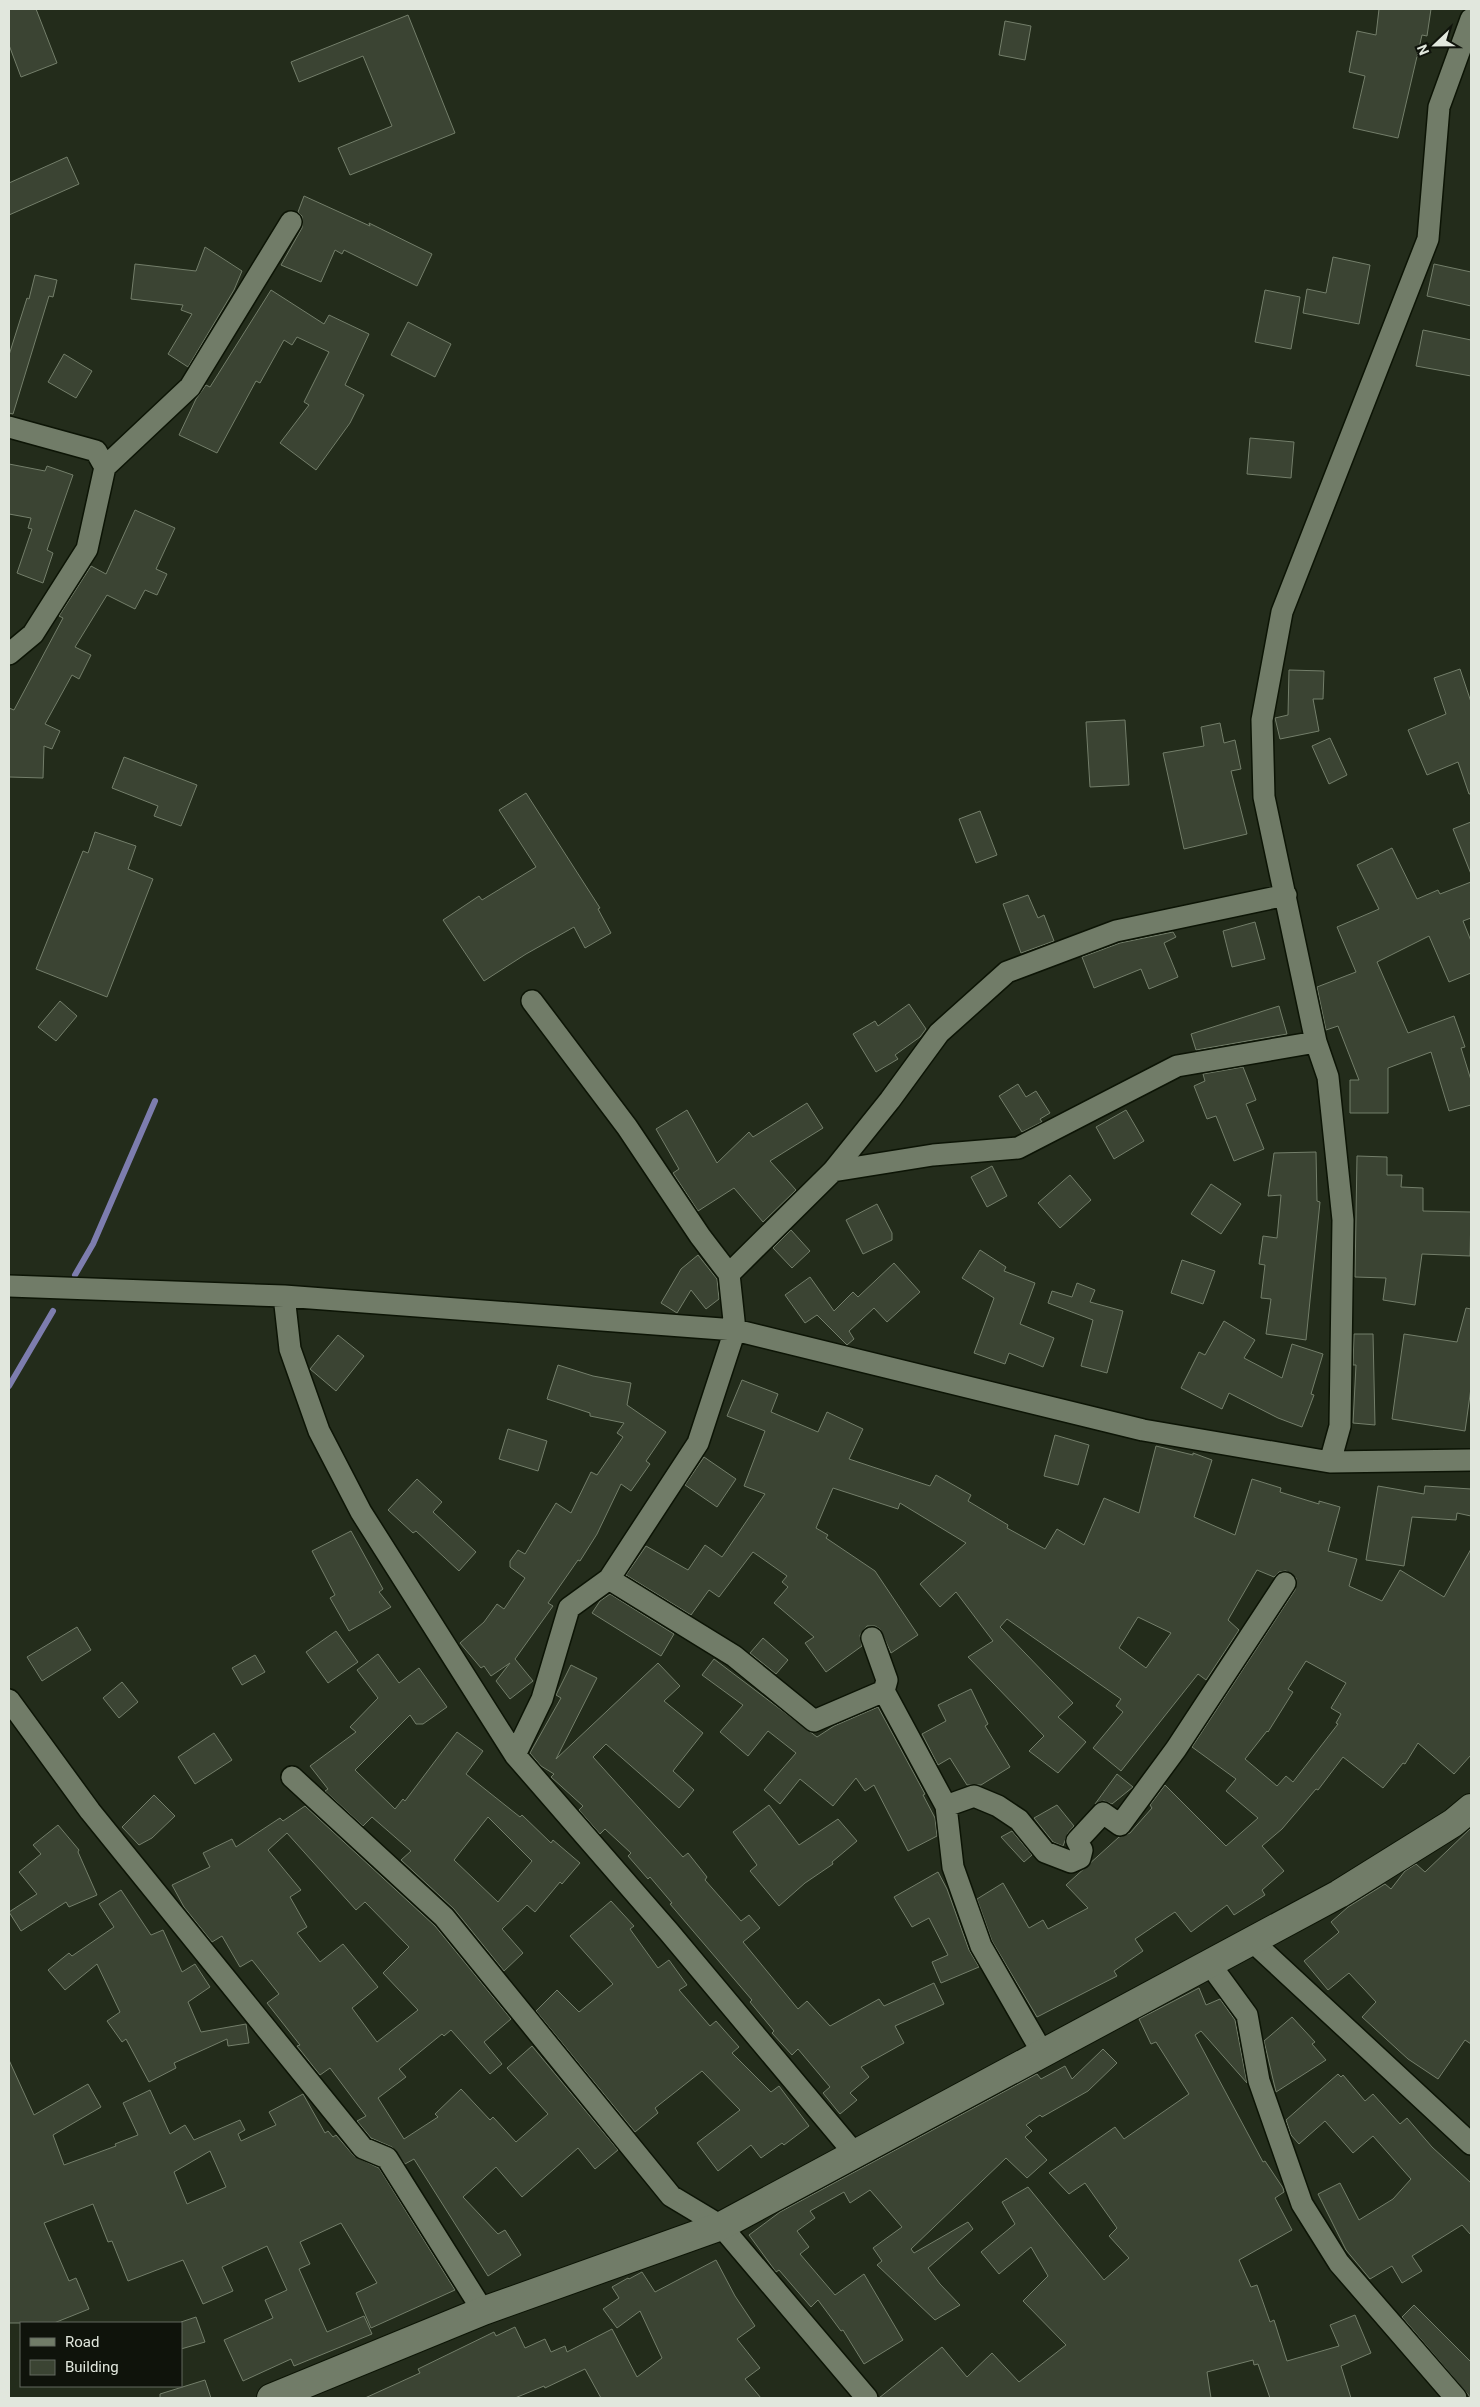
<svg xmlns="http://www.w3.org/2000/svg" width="1480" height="2407" font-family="Roboto,sans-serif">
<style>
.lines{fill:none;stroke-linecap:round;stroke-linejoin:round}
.stream{stroke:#7d7dae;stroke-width:6}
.building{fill:#3b4433;stroke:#737e6a;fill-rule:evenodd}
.minor-casing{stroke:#0c1405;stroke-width:24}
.tertiary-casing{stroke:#0c1405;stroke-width:30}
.minor{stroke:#717c68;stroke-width:21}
.tertiary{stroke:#717c68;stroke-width:28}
</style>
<rect width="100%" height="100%" fill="#232c1b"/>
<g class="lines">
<path class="stream" d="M75,1275L93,1244L155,1101
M9,1386L53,1311"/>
</g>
<path class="building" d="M9,9H36L57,63L21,77L9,45Z
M1379,9H1431L1427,36L1422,35L1398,138L1353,128L1365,76L1349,72L1357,31L1376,35Z
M408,15L455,133L350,175L338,148L392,126L363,56L299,82L291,62Z
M1005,21L1031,26L1025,60L999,55Z
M67,157L79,184L9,215V183Z
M304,196L370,226L369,223L432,254L417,286L344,250L342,254L335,250L321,282L281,265L302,228V216L298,212Z
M205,247L242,271L234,290L188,367L168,354L192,314L181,310L183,305L131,299L135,264L196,271Z
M1333,257L1370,265L1359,324L1303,313L1307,289L1326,293Z
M1434,264L1471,272V306L1427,296Z
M35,275L57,280L53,297L49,296L13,414L9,413V355L27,298L29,299Z
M271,290L324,324L329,315L369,334L345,385L364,395L350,423L316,470L280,443L309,405L304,402L329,352L297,337L292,345L284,340L260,383L256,381L217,453L179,435L196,399L206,385L210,387Z
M1265,290L1300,297L1291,349L1255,342Z
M408,322L451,344L435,377L391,355Z
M1423,330L1471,340V376L1416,366Z
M64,354L92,371L76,398L48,382Z
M1250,438L1294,442L1291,478L1247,474Z
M9,464L45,471L47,466L73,475L47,550L53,553L43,583L17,573L32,529L28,528L31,518L9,514Z
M135,510L175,528L156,569L167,574L157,595L145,590L135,609L107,595L75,647L91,655L79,679L72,675L45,724L60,731L52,749L44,746L43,778L9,777V708L14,710L63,618L59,616L91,566L106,574Z
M1460,669L1471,702V794H1469L1458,762L1427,775L1408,730L1446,714L1434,678Z
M1289,670L1324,671L1323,699H1313L1319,731L1280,739L1275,718L1288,715Z
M1125,720L1129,785L1090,787L1086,722Z
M1220,723L1224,743L1235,740L1241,769L1231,771L1247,834L1184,849L1163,753L1204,746L1201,727Z
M1330,738L1347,775L1329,784L1312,746Z
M124,757L197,785L181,826L154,816L158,806L112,788Z
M526,793L600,908L598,909L611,933L585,948L574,927L526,954L484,981L443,920L479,896L482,900L536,867L499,810Z
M980,811L997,855L976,863L959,819Z
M1471,822V874L1453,829Z
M95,832L136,846L128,869L153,879L107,997L36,969L83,851L88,853Z
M1392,848L1417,899L1438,890L1440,894L1471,882V918L1463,921L1471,941V973L1449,982L1429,936L1377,962L1408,1033L1454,1016L1465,1047L1461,1048L1471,1080V1105L1449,1111L1431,1052L1388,1068V1113H1350V1080H1359L1338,1026L1326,1030L1317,987L1356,972L1337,927L1379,909L1357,865Z
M1028,895L1038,918L1044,915L1054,941L1021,953L1003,904Z
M1255,922L1265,959L1232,967L1223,931Z
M1173,932L1176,937L1164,943L1178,977L1149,989L1141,969L1094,988L1082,957L1120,943Z
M60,1001L77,1016L56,1041L38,1027Z
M909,1004L926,1029L920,1037L895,1055L898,1059L876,1072L853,1034L875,1021L878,1026Z
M1279,1006L1287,1034L1196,1050L1191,1034Z
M1243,1067L1256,1100L1246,1104L1264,1149L1234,1161L1216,1116L1207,1119L1194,1086L1205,1081L1203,1074Z
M1018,1084L1026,1097L1036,1091L1050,1113L1040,1119L1042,1122L1022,1132L999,1096Z
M807,1103L823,1128L770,1161L796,1190L763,1222L734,1188L698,1211L673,1173L679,1169L656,1129L687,1110L717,1163L749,1132L753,1137Z
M1126,1110L1144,1141L1114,1159L1096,1127Z
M1316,1152L1317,1201L1320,1202L1306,1340L1266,1334L1271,1299L1261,1298L1265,1265L1259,1264L1263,1236L1277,1238L1281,1195L1268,1196L1274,1153Z
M1357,1156L1387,1157V1175H1402L1401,1187L1423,1188V1211L1471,1212L1470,1256L1422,1254L1415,1305L1383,1300L1386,1278L1355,1277Z
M992,1166L1007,1196L987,1207L971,1177Z
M1070,1175L1091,1200L1060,1228L1038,1203Z
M1211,1184L1241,1204L1221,1234L1191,1214Z
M877,1204L892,1233V1240L863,1254L846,1220Z
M791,1230L810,1251L792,1268L773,1248Z
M980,1250L1006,1267L1004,1271L1035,1283L1020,1324L1054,1338L1043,1367L1009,1353L1005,1364L974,1353L994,1298L962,1278Z
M698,1255L717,1279L719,1299L706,1309L691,1290L677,1313L661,1303L681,1269Z
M1182,1260L1215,1271L1203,1304L1171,1293Z
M894,1263L920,1292L887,1322L874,1308L849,1331L854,1339L847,1345L817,1315L805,1323L785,1295L810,1277L834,1311L853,1292L858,1297Z
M1077,1283L1095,1290L1090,1302L1123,1311L1107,1373L1081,1366L1093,1320L1048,1303L1052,1291L1072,1297Z
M1466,1308L1471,1309V1388L1465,1431L1392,1419L1404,1334L1457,1342Z
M1224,1321L1255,1340L1244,1358L1282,1378L1292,1344L1323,1354L1311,1394L1314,1395L1302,1427L1278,1418L1229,1393L1222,1409L1181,1388L1199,1352L1205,1355Z
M1354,1334H1373L1375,1425L1353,1423L1356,1365H1353Z
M338,1335L364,1356L336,1391L310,1369Z
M558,1365L593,1376L631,1383L627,1405L666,1432L646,1461L650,1464L631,1491L621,1484L597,1534L580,1561L578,1560L548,1603L553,1606L515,1659L533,1681L510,1699L496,1681L510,1663L491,1676L484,1666L481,1668L460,1643L484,1622L497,1604L504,1609L525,1578L510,1567V1561L518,1550L525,1554L556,1503L571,1513L591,1472L597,1475L623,1437L617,1433L624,1423L590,1416V1413L547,1399Z
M742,1380L778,1394L771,1412L818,1432L827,1412L863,1429L849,1459L930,1486L936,1475L971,1495L968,1501L1008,1525L1007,1528L1045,1549L1057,1529L1084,1545L1104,1498L1139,1513L1156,1446L1193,1455V1453L1212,1460L1194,1517L1235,1535L1252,1479L1281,1488L1280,1492L1319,1504V1501L1340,1507L1328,1551L1357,1559L1349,1586L1382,1601L1400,1570L1444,1597L1471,1549V1755L1454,1774L1418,1743L1405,1764L1403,1763L1383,1788L1343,1757L1318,1790L1316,1789L1282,1829L1262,1846L1284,1871L1262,1890L1265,1895L1234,1915L1227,1905L1191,1932L1175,1912L1135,1939L1143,1951L1114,1971L1117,1976L1037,2017L992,1941L977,1899L1003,1883L1029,1928L1043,1920L1048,1929L1088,1908L1066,1885L1119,1837L1130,1833L1152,1808L1150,1805L1165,1785L1226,1846L1258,1818L1226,1791L1236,1779L1192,1747L1295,1590L1296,1578L1286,1571L1279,1572L1274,1577L1257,1570L1228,1620L1239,1630L1206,1680L1198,1674L1121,1771L1093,1748L1123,1712L1116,1706L1121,1699L1007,1619L1000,1627L1073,1703L1058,1717L1086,1742L1058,1773L1029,1751L1044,1736L968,1657L993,1641L956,1592L940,1607L920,1584L966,1543L900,1503L898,1509L833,1488L816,1528L828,1535L826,1538L875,1571L918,1635L891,1653L880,1629L875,1626H867L860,1635L862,1646L826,1672L805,1643L814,1637L774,1603L788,1587L782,1582L787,1576L753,1552L719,1597L709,1590L691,1615L626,1575L646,1546L688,1570L705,1545L722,1557L765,1494L744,1486L765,1431L727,1416ZM1138,1617L1171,1633L1146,1668L1119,1648ZM1306,1661L1346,1683L1331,1708L1341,1714L1336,1723L1338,1724L1293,1782L1286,1776L1277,1786L1245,1759L1267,1731L1268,1732L1293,1692L1288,1689Z
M508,1429L547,1441L538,1471L499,1459Z
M1055,1435L1089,1445L1078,1485L1044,1476Z
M704,1457L736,1479L717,1507L685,1485Z
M417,1479L442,1502L433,1512L476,1552L459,1571L416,1531L413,1533L388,1510Z
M1378,1486L1424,1494L1425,1486L1471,1489V1516L1457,1513L1456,1520L1412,1517L1404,1566L1366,1560Z
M351,1531L383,1589L379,1592L391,1607L349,1631L330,1598L335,1595L312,1551Z
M610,1594L674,1634L661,1656L592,1613L600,1601Z
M77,1627L91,1650L42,1681L27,1657Z
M336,1631L358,1662L328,1683L306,1652Z
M763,1638L788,1660L776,1674L750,1653Z
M378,1654L399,1683L419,1668L447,1707L423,1724H416L410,1715L355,1770L395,1809L403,1799L405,1801L457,1732L483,1751L466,1774L520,1817L522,1815L551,1843L553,1840L580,1863L562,1884L560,1882L535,1912L527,1905L502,1929L523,1953L504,1971L454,1909L401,1860L411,1851L372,1817L363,1826L325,1791L328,1789L310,1766L356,1732L350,1727L378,1698L357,1670ZM488,1817L532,1861L498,1902L454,1860Z
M255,1655L265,1672L242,1685L232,1668Z
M714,1659L817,1737L834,1726L878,1707L925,1794L923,1795L935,1818L937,1836L908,1851L874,1785L865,1791L856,1778L833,1806L800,1779L780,1804L764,1790L796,1753L768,1731L748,1756L720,1732L743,1705L702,1675Z
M658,1663L680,1686L664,1701L703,1733L673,1771L694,1790L679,1808L606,1744L593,1757L683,1857L688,1853L707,1877L705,1880L741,1921L749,1915L760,1928L743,1942L798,2009L807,2001L830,2026L879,1999L884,2006L934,1983L944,2004L895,2026L904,2043L861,2067L869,2077L850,2093L857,2100L840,2114L823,2093L830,2087L798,2049L792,2055L772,2033L774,2031L750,2002L752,2000L670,1904L672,1903L650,1877L648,1879L628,1856L631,1853L605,1829L600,1834L579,1810L583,1806L551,1777L554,1774L541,1766L530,1753L561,1698L556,1695L571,1665L597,1678L556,1759Z
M122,1682L138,1702L119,1718L103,1698Z
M971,1689L988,1724L985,1726L1010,1767L981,1785H967L950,1758L938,1765L922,1734L946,1721L938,1705Z
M214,1733L232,1760L195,1784L178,1757Z
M1117,1774L1133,1787L1112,1804L1104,1801L1095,1804Z
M154,1795L175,1816L152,1838L139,1845L122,1827Z
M769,1805L799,1845L838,1819L857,1841L832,1862L833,1864L805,1883L779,1906L750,1871L757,1865L733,1832Z
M1057,1805L1074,1826L1068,1833L1063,1846L1053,1842L1034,1818Z
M305,1806L435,1926L511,2019L484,2042L502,2064L490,2074L451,2030L444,2036L442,2034L399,2069L406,2077L378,2098L404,2139L438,2117L435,2114L461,2089L490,2120L493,2117L516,2142L548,2114L507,2068L532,2046L618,2150L595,2169L578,2148L522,2197L496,2167L463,2197L498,2234L505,2230L521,2255L488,2276L414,2159L405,2164L392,2147L371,2138L357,2121L366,2116L330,2068L320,2075L297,2046L300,2045L267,2003L279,1994L252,1960L240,1967L222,1936L212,1942L184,1907L172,1885L210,1867L203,1853L232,1839L236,1847L280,1818L283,1821ZM287,1833L356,1910L365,1902L409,1947L383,1973L418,2010L377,2042L352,2008L378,1987L343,1944L320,1962L297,1933L307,1927L290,1897L301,1890L268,1850Z
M58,1825L79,1850L78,1852L97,1895L69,1907L66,1902L21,1931L9,1912L37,1894L19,1872L41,1854L33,1845Z
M1471,1828V2044L1465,2040L1438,2079L1408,2059L1362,2017L1376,2002L1349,1973L1328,1990L1304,1961L1337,1934L1339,1932L1331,1922L1348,1907L1385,1884L1391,1889L1405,1871L1416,1864L1425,1872Z
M1012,1831L1032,1855L1024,1862L1001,1837Z
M938,1872L947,1889L969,1950L979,1967L941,1983L932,1962L948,1955L929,1918L912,1927L894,1897Z
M121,1890L151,1935L163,1930L182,1972L195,1964L210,1987L188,2002L201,2032L246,2024L249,2043L228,2046L227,2039L174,2063L176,2068L149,2082L126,2039L122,2042L107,2021L120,2012L97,1964L65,1990L48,1970L69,1953L72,1956L114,1927L99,1904Z
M611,1901L634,1926L630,1929L658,1968L669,1960L687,1985L679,1990L710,2026L716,2021L739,2047L732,2053L771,2092L779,2086L809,2126L784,2145L782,2143L761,2158L751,2145L718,2171L697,2143L740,2110L702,2071L655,2108L658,2113L635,2132L536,2011L557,1990L579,2012L613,1984L570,1936Z
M1199,1988L1206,2005L1220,1999L1235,2020L1247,2083L1201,2031L1195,2035L1263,2162L1265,2161L1283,2188L1284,2192L1275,2198L1292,2230L1239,2260L1251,2287L1257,2285L1270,2322L1274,2320L1287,2361L1339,2346L1330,2325L1355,2315L1371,2353L1341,2366L1351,2398H1270L1258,2364L1254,2365L1253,2360L1207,2372L1211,2398H879L942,2347L967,2377L992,2353L1019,2382L1066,2345L1023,2301L1048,2276L1031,2247L999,2274L981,2252L1015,2224L1002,2202L1028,2187L1104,2280L1129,2258L1109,2236L1117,2228L1085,2183L1069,2194L1049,2173L1115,2127L1124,2139L1189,2094L1156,2042L1151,2044L1139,2019Z
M1292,2017L1315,2042L1312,2044L1326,2060L1276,2092L1264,2041Z
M1103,2049L1117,2063L1088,2091L1042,2117L1040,2115L1026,2125L1032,2131L1025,2137L1047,2160L1027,2178L1006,2158L911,2249L914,2253L968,2222L973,2229L928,2268L940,2284L960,2305L935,2320L877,2265L882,2261L873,2248L902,2227L870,2190L850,2203L844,2192L810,2211L815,2218L797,2231L809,2247L800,2254L835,2295L864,2274L903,2340L864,2364L843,2330L841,2331L818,2300L811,2307L779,2270L776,2272L749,2235L780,2212L1037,2074L1041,2079L1065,2066L1072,2079Z
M9,2060L34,2115L88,2084L101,2107L53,2135L64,2165L116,2146L115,2144L138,2135L123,2103L150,2090L170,2134L185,2125L194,2140L240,2120L245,2130L238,2134L241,2141L276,2125L269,2112L303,2094L325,2133L328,2131L333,2137L336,2135L354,2156L379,2168L455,2290L371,2328L356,2293L377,2283L341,2223L300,2242L310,2264L299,2269L327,2332L364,2316L372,2334L294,2366L291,2359L243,2381L224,2340L273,2318L265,2300L287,2290L267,2246L222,2267L233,2291L203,2304L183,2260L128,2281L112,2241L108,2242L93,2204L44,2223L69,2281L76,2278L89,2309L54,2323H9ZM210,2151L226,2187L187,2204L174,2172Z
M1338,2074L1341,2077L1343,2075L1365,2101L1373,2094L1400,2124L1407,2118L1432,2147L1471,2183V2235L1462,2225L1412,2256L1422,2271L1402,2283L1392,2266L1370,2279L1346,2250L1318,2194L1340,2183L1359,2220L1393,2199L1411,2179L1373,2136L1353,2153L1325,2121L1299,2144L1291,2135L1286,2120Z
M716,2260L735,2296L755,2326L737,2339L760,2368L745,2379L761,2398H601L585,2369L545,2388L544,2386L515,2398H365L420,2373L418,2369L494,2332L496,2336L515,2327L525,2348L545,2339L551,2352L565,2346L567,2352L612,2329L637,2377L662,2358L640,2311L617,2328L603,2309L619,2298L612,2287L628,2278L629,2279L642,2272L655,2292Z
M1414,2305L1471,2362V2398L1402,2317Z
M196,2317L205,2342L181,2349V2322Z
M205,2380L211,2398H160V2394Z"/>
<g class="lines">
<defs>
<path id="minor" d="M9,427L96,451L105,467
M9,654L33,634L87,549L105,467L190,387L291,222
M833,1171L933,1155L1018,1148L1177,1066L1316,1042
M729,1274L833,1171L890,1100L939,1033L1007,972L1116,931L1286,895
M9,1286L284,1296L735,1330L1143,1430L1330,1462L1471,1460
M284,1296L290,1349L319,1431L361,1512L515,1755L669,1932L855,2154
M1330,1462L1340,1426L1343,1220L1328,1077L1316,1042L1264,797L1262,720L1282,612L1428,239L1439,107L1471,19
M609,1579L734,1656L814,1721L884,1691
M872,1638L887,1680L884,1691L946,1806L953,1867L981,1946L1042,2052
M9,1700L90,1811L363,2148L387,2158L483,2311
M515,1755L542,1699L569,1608L609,1579L698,1443L735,1330L729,1274L700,1236L627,1127L532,1001
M292,1777L444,1917L671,2196L721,2226L867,2398
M946,1806L974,1796L998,1806L1019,1820L1045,1852L1071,1862L1080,1858L1082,1850L1077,1841L1103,1813L1120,1825L1176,1749L1285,1583
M1251,1940L1471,2144
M1209,1963L1247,2015L1259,2081L1302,2204L1339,2263L1456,2398"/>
<path id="tertiary" d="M271,2398L483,2311L721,2226L1339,1894L1453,1823L1471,1808"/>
</defs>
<use href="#minor" class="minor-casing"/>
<use href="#tertiary" class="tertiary-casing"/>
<use href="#minor" class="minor"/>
<use href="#tertiary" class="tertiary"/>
</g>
<rect width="1480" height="2407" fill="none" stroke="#e1e7dd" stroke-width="20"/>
<rect x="20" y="2322" width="162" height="65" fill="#0f130b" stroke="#63685f"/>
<rect x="30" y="2338" width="25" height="8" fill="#717c68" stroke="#63685f"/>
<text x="65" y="2347" font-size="15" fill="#e1e7dd">Road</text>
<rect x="30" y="2360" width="25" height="15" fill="#3b4433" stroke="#63685f"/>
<text x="65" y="2372" font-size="15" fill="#e1e7dd">Building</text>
<g transform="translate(1435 45) rotate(248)" stroke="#0f130b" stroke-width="4" paint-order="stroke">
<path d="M0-4L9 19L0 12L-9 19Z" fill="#e1e7dd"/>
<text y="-8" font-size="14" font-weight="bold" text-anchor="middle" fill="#e1e7dd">N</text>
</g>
</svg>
